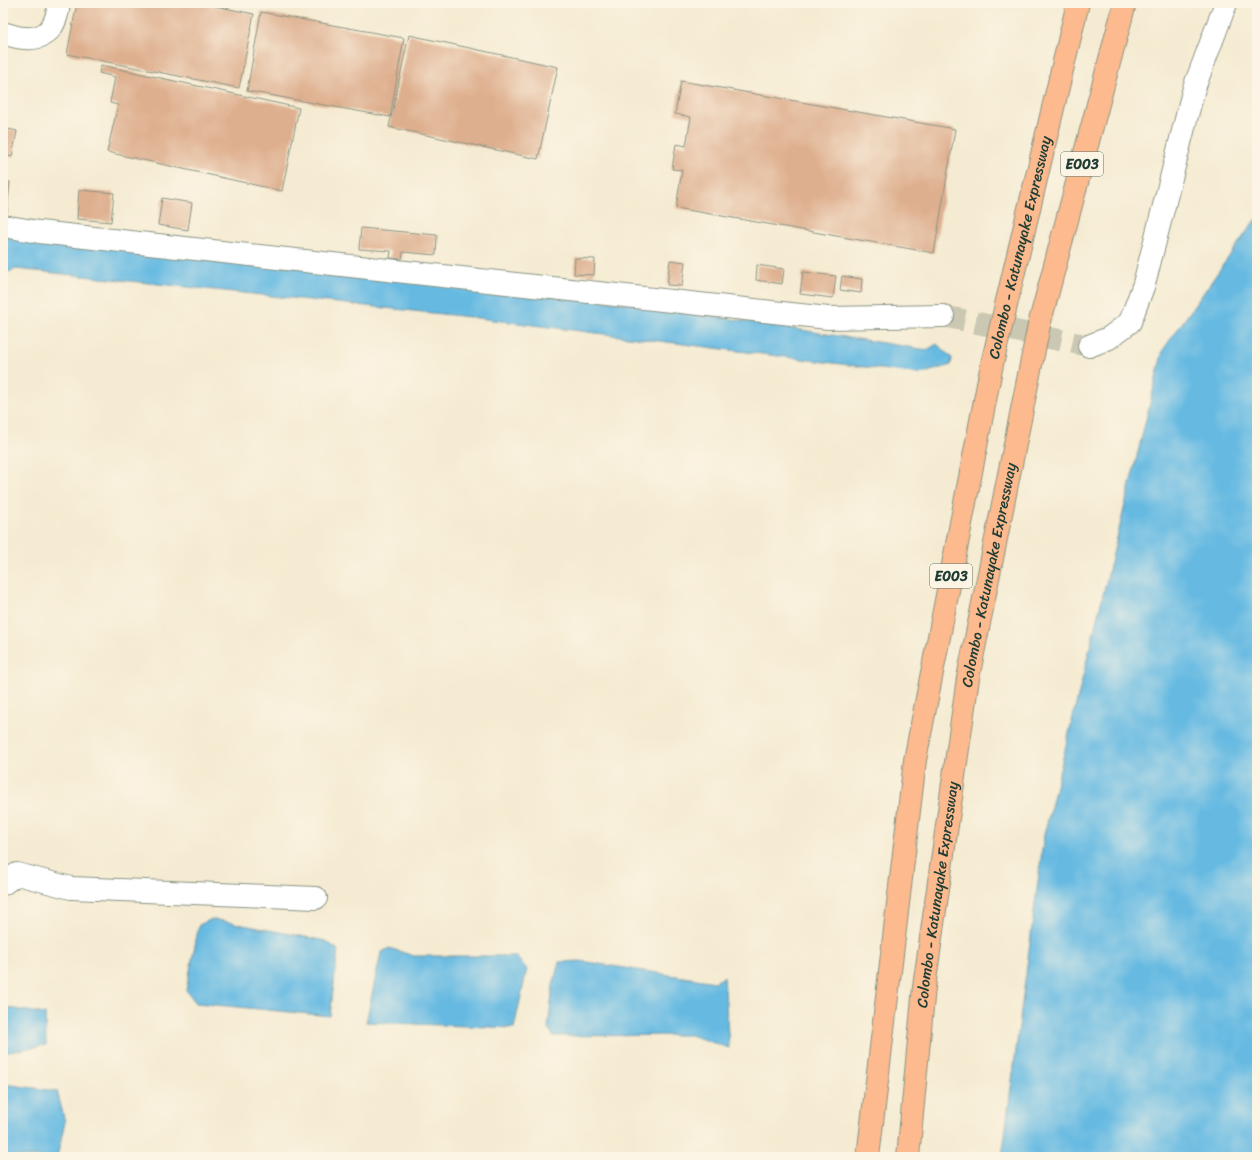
<svg xmlns="http://www.w3.org/2000/svg" width="1260" height="1160" font-family="Sriracha,sans-serif">
<style>
.water{fill:#66bae2;stroke:#427c8b}
.building{fill:#deaf8e}
.lines{fill:none;stroke-linecap:round;stroke-linejoin:round}
.minor-tunnel{stroke:#cac8b2;stroke-width:22;stroke-dasharray:22 11;stroke-linecap:butt}
.minor-casing{stroke:#8a9483;stroke-width:24}
.highway-casing{stroke:#8a9483;stroke-width:24}
.minor{stroke:#fff;stroke-width:22}
.highway{stroke:#fcba8e;stroke-width:22}
.labels{text-anchor:middle;dominant-baseline:central;stroke-width:4;stroke-linejoin:round;paint-order:stroke}
.shield{fill:#fcf5e5;stroke:#617469;stroke-width:1}
.shield-label{font-size:14px;font-weight:bold;fill:#1f3d34}
.street-label{font-size:15px;fill:#1f3d34;stroke:#fcf5e5}
</style>
<rect width="100%" height="100%" fill="#fcf5e5"/>
<filter id="ink" filterUnits="userSpaceOnUse"><feTurbulence type="fractalNoise" baseFrequency=".025" numOctaves="2"/><feDisplacementMap in="SourceGraphic" scale="8" xChannelSelector="R" yChannelSelector="G"/><feConvolveMatrix kernelMatrix="1 2 1 2 8 2 1 2 1" color-interpolation-filters="sRGB"/></filter>
<filter id="wash" filterUnits="userSpaceOnUse"><feTurbulence type="fractalNoise" baseFrequency=".012" numOctaves="4" result="noise"/><feDisplacementMap in="SourceGraphic" scale="16" xChannelSelector="R" yChannelSelector="G"/><feGaussianBlur stdDeviation="0.9" result="paint"/><feColorMatrix in="noise" values="0 0 0 0 0 0 0 0 0 0 0 0 0 0 0 0 0 1.4 0 .05"/><feComposite in="paint" operator="in"/></filter>
<g filter="url(#wash)">
<rect width="100%" height="100%" fill="#f5ebd2"/>
<path class="water" d="M1257,217V1157H1002L1044,835L1163,350Z
M3,235L650,306L927,350L937,344L952,358L951,365L920,374L470,317L16,269L3,274Z
M212,919L326,941L338,950L330,1016L196,1003L186,990L199,925Z
M389,948L414,956H515L527,969L514,1028L366,1022L381,953Z
M580,961L715,982L724,977L729,1048L690,1035L553,1036L548,1028L553,985L559,962Z
M3,1007L45,1014L46,1045L3,1053Z
M3,1084L57,1091L65,1122L57,1157H14L3,1155Z"/>
<g id="blocks">
<path class="building" d="M77,3H200L254,14L239,88L67,54Z
M261,12L404,38L390,117L247,91Z
M409,35L558,67L538,159L389,127Z
M101,65L299,108L282,191L107,152L118,105L110,103L115,77L99,73Z
M681,81L955,129L934,253L676,208L682,170L672,169L676,144L686,146L691,117L675,114Z
M3,128L17,131L12,157L3,155Z
M3,181L10,182L7,213L3,212Z
M79,190L114,193L111,222L77,219Z
M162,198L192,203L188,230L158,225Z
M361,228L437,235L436,255L403,252L402,259L390,258L391,251L359,249Z
M575,258L595,259L594,275L574,274Z
M670,260L685,262L682,286L667,285Z
M757,265L784,269L782,284L756,280Z
M803,272L836,276L833,298L800,294Z
M842,276L862,279L861,293L840,290Z"/>
</g>
</g>
<g filter="url(#ink)">
<use href="#blocks" fill-opacity="0" stroke="#8a9483" stroke-width="1"/>
<g class="lines">
<path class="minor-tunnel" d="M943,316L1089,346"/>
<defs>
<path id="minor" d="M3,33C10,35 17,38 25,38C48,40 57,24 59,3
M3,226L39,232L828,318L943,316
M1089,346L1109,338L1130,322L1144,284L1194,88L1226,3
M3,884L17,874L71,888L316,898"/>
<g id="highway">
<path id="s1" d="M868,1157L915,760L992,364L1078,3"/>
<path id="s2" d="M908,1157L924,987L968,678L1039,325L1125,3"/>
</g>
</defs>
<use href="#minor" class="minor-casing"/>
<use href="#highway" class="highway-casing"/>
<use href="#minor" class="minor"/>
<use href="#highway" class="highway"/>
</g>
</g>
<g class="labels">
<g class="shield">
<rect x="1061" y="152" width="42" height="24" rx="3"/>
<rect x="930" y="564" width="42" height="24" rx="3"/>
</g>
<g class="shield-label">
<text x="1082" y="164">E003</text>
<text x="951" y="576">E003</text>
</g>
<g class="street-label">
<text stroke="none"><textPath href="#s1" startOffset="923">Colombo - Katunayake Expressway</textPath></text>
<text stroke="none"><textPath href="#s2" startOffset="588">Colombo - Katunayake Expressway</textPath></text>
<text stroke="none"><textPath href="#s2" startOffset="264">Colombo - Katunayake Expressway</textPath></text>
</g>
</g>
<rect width="1260" height="1160" fill="none" stroke="#fcf5e5" stroke-width="16"/>
</svg>
